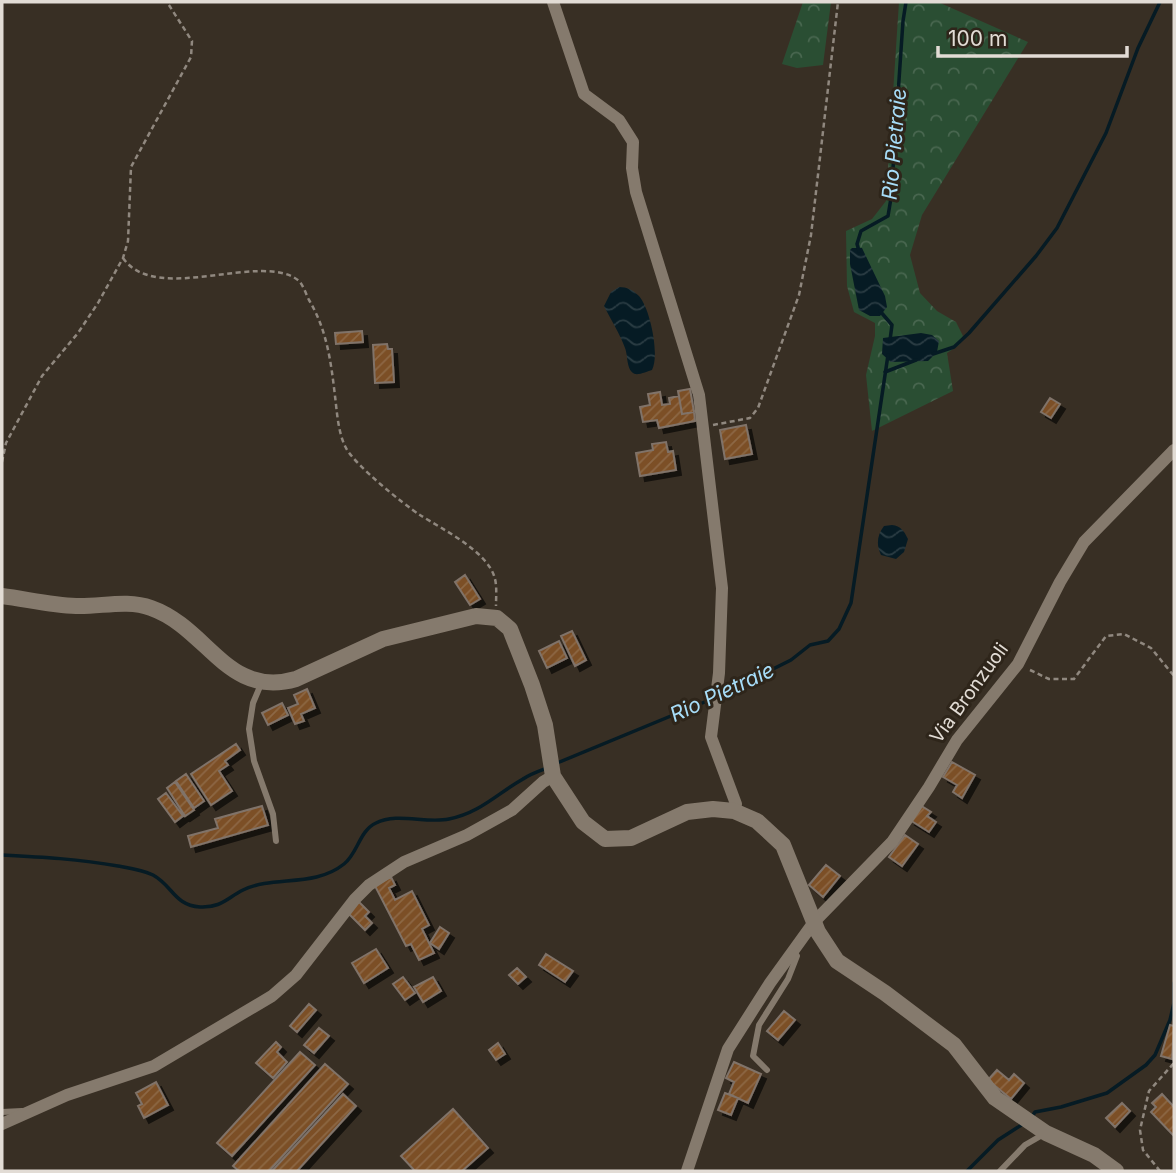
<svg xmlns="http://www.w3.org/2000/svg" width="1176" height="1173" font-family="Inter,sans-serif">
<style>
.forest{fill:url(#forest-crowns)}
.water{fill:url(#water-waves)}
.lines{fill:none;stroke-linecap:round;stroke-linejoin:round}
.stream{stroke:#061b24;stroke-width:3.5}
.building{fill:url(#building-hatch);stroke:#807369;stroke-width:2;filter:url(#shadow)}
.path{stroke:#90887f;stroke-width:2.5;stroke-dasharray:5 3.5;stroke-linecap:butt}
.service{stroke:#857a6d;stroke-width:6}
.minor{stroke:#857a6d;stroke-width:12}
.tertiary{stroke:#857a6d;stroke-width:16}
.labels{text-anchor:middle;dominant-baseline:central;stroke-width:6;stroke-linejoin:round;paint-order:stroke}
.street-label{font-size:19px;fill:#e2dcd5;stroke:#2e251a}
.water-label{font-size:21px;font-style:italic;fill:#a7ddf8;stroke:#2e251a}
</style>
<defs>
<pattern id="forest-crowns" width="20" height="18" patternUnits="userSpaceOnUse" patternTransform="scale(1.75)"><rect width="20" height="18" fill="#2a4e33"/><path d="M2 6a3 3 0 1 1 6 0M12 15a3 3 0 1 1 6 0" fill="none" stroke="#496750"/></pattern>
<pattern id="water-waves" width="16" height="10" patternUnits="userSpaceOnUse" patternTransform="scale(1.75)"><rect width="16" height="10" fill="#061b24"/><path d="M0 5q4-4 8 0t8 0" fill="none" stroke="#2a3c43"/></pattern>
<pattern id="building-hatch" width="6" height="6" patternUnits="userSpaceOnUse" patternTransform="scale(1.75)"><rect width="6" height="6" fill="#7b4f26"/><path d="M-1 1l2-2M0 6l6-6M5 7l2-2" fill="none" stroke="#8d6845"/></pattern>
<filter id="shadow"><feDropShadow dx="5" dy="5" stdDeviation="0" flood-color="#0009"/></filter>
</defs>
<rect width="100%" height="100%" fill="#382f24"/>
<path class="forest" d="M803,2H831L823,65L797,68L782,64Z
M899,2H938L1028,42L922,215L910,255L920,293L937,311L956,322L963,336L959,345L947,353L953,391L872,431L866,375L875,336V323L854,312L847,286L846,231L872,219L886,201Z"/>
<path class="water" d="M852,248H862L885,296L887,307L880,316H870L859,310L850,264V250Z
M619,287C627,287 633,290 639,296C650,308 660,355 652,370C648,371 640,375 635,374C626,371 628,355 625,348C620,334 611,320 604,306L611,292Z
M921,333L932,335L939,341L937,352L928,361L891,362L882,354L883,338Z
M892,525C901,526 904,531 908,539L904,552L896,559L881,555C876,545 877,535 884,526Z"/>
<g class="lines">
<path class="stream" d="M859,251L857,244L861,231L888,216L891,198L903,21L906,2
M880,311L892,325L890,340
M933,354L954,347L969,333L1036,256L1057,228L1106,133L1138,48L1160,2
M885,372L916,360
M719,696L791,660L810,645L828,641L839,629L851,603L888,355
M557,763L712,699
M2,855C41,857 79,859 118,866C129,868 143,870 153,875C173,886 174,905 200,907C221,908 227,898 243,890C274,875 314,888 344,864C358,853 359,831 376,823C397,812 426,824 449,819C480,813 498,793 523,779C530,774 539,771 547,768
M1031,1118L1035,1112L1061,1107L1107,1093L1146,1065L1155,1055L1170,1020L1174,1003V983
M967,1171L998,1140L1023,1124"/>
</g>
<path class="building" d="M362,331L363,342L336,344L335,333Z
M387,344L388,349H392L394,382L375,383L373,345Z
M690,389L694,412L682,414L678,391Z
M660,392L662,405L670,404L669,398L679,396L682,414L694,412L695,421L659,428L657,420L643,422L640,407L650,405L648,394Z
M1050,398L1060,404L1051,418L1041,412Z
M746,425L752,454L725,459L720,430Z
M666,442L668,452L673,451L676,470L640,476L636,453L653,450L652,444Z
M465,575L480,599L470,605L455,582Z
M572,631L586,660L575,666L561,636Z
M559,641L567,658L547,668L539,651Z
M307,689L315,708L301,714L304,721L295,724L288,708L298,704L294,695Z
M282,703L288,715L268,725L262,713Z
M236,744L240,750L225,761L228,765L219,771L232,791L211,805L191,774Z
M952,762L975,775L962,798L953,792L957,785L943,777Z
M186,774L204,801L194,808L176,781Z
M175,782L194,810L185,816L167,788Z
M166,793L183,816L175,822L158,799Z
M920,805L931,812L927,816L936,822L929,832L910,820Z
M262,806L268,825L191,847L188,836L218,828L215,819Z
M905,835L918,844L902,866L889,857Z
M826,865L840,876L823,897L809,885Z
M391,877L395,885L389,888L395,900L412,891L429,925L422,929L434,953L419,960L411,944L406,946L375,886Z
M358,901L369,912L365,916L372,923L365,930L347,912Z
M440,927L449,933L439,949L430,943Z
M376,949L388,968L364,983L352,963Z
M546,954L573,971L565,982L539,965Z
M517,968L526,977L518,984L509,975Z
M403,977L415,993L405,1000L393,984Z
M433,977L441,991L423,1002L414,987Z
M309,1004L316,1010L297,1032L290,1026Z
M784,1011L795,1020L778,1040L767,1031Z
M1170,1025L1174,1026L1172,1059L1161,1056Z
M319,1028L329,1036L314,1053L304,1045Z
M276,1042L281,1047L277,1052L287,1062L273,1078L256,1063Z
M498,1043L505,1054L496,1060L489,1050Z
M300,1052L315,1065L232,1156L217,1143Z
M734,1062L761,1074L748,1103L729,1094L734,1082L726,1078Z
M325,1064L348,1084L269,1171H239L233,1166Z
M997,1070L1009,1080L1014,1074L1024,1083L1011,1099L988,1080Z
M156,1082L168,1105L144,1118L138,1106L142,1104L136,1093Z
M725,1093L738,1098L731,1115L718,1110Z
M343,1094L356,1106L297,1171H272Z
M1162,1094L1174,1107V1136L1151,1112L1156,1107L1152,1103Z
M1122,1103L1130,1111L1115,1127L1106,1118Z
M453,1109L488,1148L462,1171H415L401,1156Z"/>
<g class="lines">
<path class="path" d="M123,258C156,306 263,250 299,281C303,285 306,294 309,300C327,330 331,362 335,396C337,412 338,433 346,448C355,465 403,504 420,515C442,529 489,552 495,579C497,587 496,597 496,606
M713,425L750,418L758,408L799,295L811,235L838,2
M2,462L6,443L42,376L78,333L98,303L123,258L128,241L131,167L191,57L192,41L167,2
M1030,670L1049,679H1074L1106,636L1124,634L1151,648L1174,676
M1160,1171L1143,1150L1140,1130L1149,1091L1174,1063"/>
<path class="service" d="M261,684L253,703L249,729L254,761L273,814L276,841
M767,1070L753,1056L759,1025L788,979L797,956L793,950
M2,1112L22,1111
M1000,1171L1025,1145L1044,1134"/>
<path class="minor" d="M553,2L584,94L619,120L633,142L632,168L636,192L699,395L722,588L719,673L711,737L736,804L734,811
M2,1124L67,1095L154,1066L272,996L296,975L355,899L369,885L404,862L467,835L512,810L543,782L553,776
M687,1171L728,1049L770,983L814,922L892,842L929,787L957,740L1018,664L1060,582L1084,542L1174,450"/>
<path class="tertiary" d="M2,596C26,599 51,605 76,606C101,607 127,599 151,608C208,628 227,699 296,679L383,639L476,616L497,618L510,629L532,685L545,725L553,776L583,822L605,839L631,838L687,812L713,809L734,811L757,821L783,845L818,932L837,961L885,993L954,1045L995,1098L1046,1133L1094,1155L1116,1171"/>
</g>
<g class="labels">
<g class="street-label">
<text transform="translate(969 693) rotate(-54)">Via Bronzuoli</text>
</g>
<g class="water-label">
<text transform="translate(894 144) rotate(-85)">Rio Pietraie</text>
<text transform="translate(722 692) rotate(-25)">Rio Pietraie</text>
</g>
</g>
<rect width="1176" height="1173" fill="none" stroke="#e2dcd5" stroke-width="7"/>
<path d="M938 46v10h189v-10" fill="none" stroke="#e2dcd5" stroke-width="3.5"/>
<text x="948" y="46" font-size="21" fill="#e2dcd5" stroke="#2e251a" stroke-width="5" paint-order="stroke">100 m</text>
</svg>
